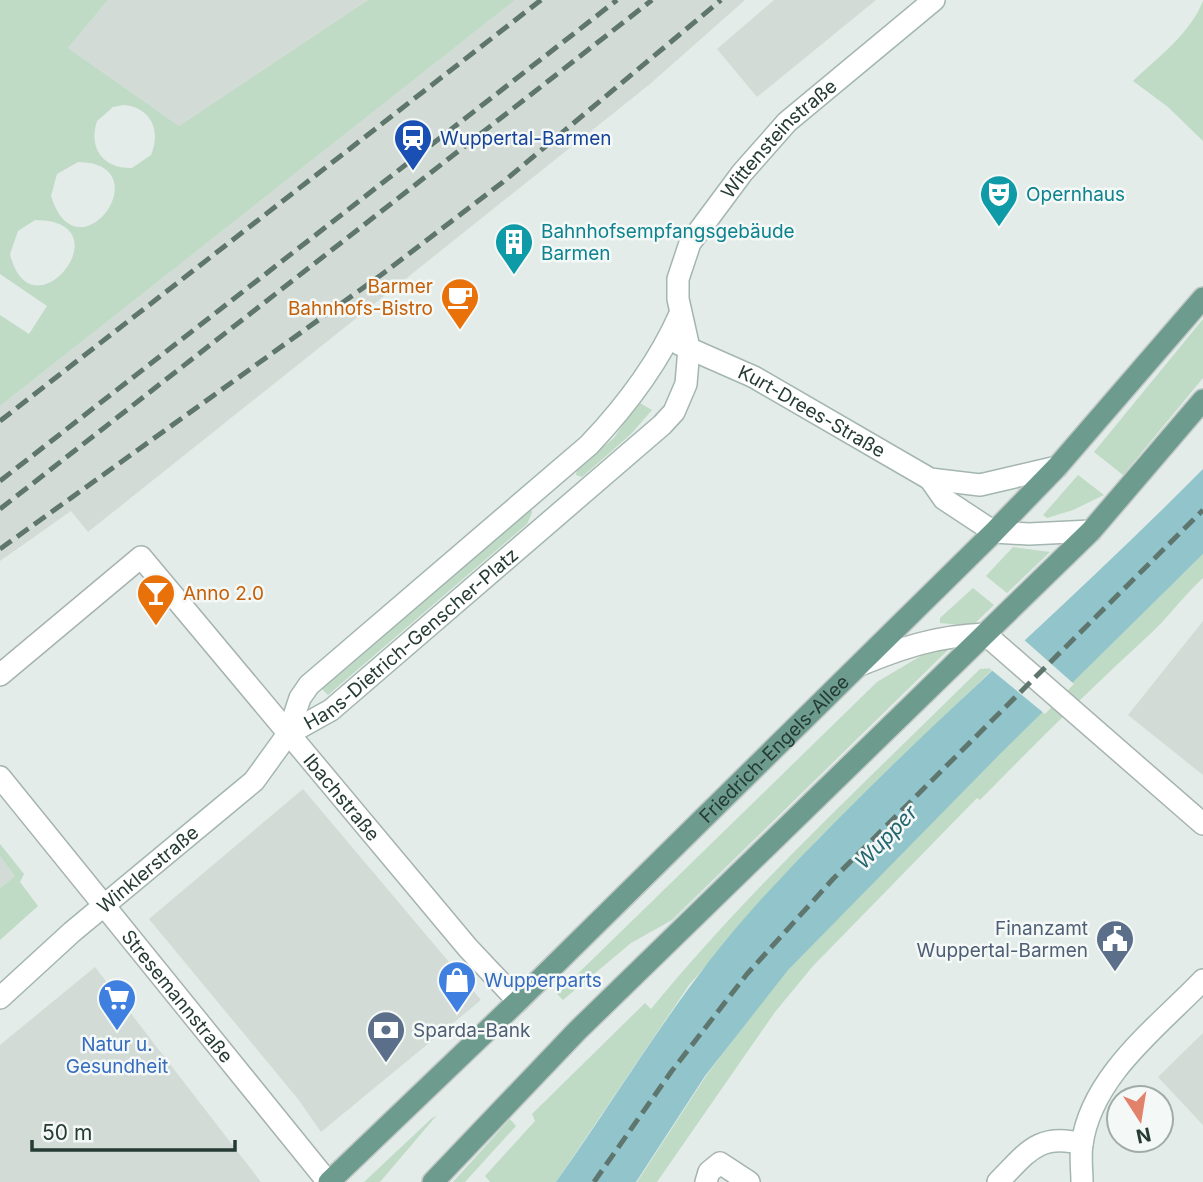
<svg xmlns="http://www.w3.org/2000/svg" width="1203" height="1182" font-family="Inter,sans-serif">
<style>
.built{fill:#d2dbd6}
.green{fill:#bfdac5;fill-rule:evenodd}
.water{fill:#91c4cb}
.pier{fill:#e3ece8}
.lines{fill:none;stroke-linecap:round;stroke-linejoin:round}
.street-casing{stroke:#a6b3ae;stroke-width:24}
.secondary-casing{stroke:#a3b6af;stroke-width:24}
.primary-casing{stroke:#c2c8c6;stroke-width:24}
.street{stroke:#fff;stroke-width:21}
.secondary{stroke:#fff;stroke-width:21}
.primary{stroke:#6d9c8e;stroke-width:21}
.rail{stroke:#5f766f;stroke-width:5;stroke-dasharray:14 7;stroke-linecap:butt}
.labels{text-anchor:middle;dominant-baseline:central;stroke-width:5;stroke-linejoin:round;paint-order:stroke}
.transit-label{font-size:19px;fill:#164399;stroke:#f4f8f6;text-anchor:start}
.street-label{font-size:19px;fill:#253b34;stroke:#f4f8f6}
.culture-label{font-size:19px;fill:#0d838f;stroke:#f4f8f6;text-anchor:start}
.food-label{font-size:19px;fill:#c56008;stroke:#f4f8f6;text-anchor:end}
.service-label{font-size:19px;fill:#4e5e75;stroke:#f4f8f6;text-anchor:end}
.shop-label{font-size:19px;fill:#366cbe;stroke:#f4f8f6;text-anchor:start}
.water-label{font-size:21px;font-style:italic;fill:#256771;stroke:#f4f8f6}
</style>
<rect width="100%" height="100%" fill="#e3ece8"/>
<path class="built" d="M108,0H368L179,126L68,48Z
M515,0H745L650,84L88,532L71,511L0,561V406Z
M774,0H876L757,97L717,49Z
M1203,621V775L1128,715Z
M303,789L481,1000L321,1132L298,1099L149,919Z
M0,856L15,876L0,888Z
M95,967L261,1182H0V1045Z
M1203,1033V1125L1158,1077Z"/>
<path class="green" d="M0,0H108L68,48L179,126L368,0H515L0,406V315L29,334L47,306L0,274ZM124,105C152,108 161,131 151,155L132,168C103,169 88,148 97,121L113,107ZM78,162C163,163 78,282 51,196L57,174ZM35,220C128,220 31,341 10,254L18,231Z
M1203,1V141L1168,107L1133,81C1158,57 1190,34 1203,1Z
M1203,319V378L1123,475L1094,452Z
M638,402L652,410L631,434L582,477L576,475L577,468L614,438Z
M1078,475L1104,495L1073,510L1047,518L1043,515Z
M531,507L532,513L527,524L328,695L321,688Z
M1013,547L1050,552L1007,593L986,576Z
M1203,554V578C1183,596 1168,618 1148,636C1090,689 1035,744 980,800L977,798L813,966L775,1012L657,1182H637L706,1076L786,969L873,878Z
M973,588L994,605L972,626L940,623V618Z
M936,647H951L672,920L631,943L563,1000L557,994L877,682Z
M994,668L818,839L689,985L556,1182H490L485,1176L535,1121L532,1114L645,1003L651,1009C751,887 868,780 980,669Z
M0,844L24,874L20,882L38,906L0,940V888L15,876L0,856Z
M437,1115L380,1182H364L431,1119Z
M510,1119L516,1126L465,1182H453Z"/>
<path class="water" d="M1203,469V554L998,756L788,970L705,1076L636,1182H556C623,1088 679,990 757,904C897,750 1057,617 1203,469Z"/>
<path class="pier" d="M1022,638L1074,684L1045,714L989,668Z"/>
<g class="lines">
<defs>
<g id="street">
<path d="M860,665C904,647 937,636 985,634L1203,824"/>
<path id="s1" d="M0,675L141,557L468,948L518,1001"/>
<path id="s2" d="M0,777L328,1182"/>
<path d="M706,1182L709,1172L720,1163L749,1182"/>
</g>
<g id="secondary">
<path id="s3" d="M679,344L754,377L930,479L980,485L1057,467"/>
<path d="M930,479L944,499L994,532L1029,534L1091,531"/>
<path id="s4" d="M288,734L331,710L662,425L674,412L686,384L689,348L678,299V279L690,243L742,173L787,122L934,0"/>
<path id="s5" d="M0,998L72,932L254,781L288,734L300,698L309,685L589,445C626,406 659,362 680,314"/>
<path d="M998,1182C1026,1154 1038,1132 1082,1144"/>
<path d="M1082,1182C1082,1170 1080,1156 1082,1144C1092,1075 1158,1027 1203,980"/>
</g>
<g id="primary">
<path id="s6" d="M329,1182L518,1001L994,532L1057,467L1203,298"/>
<path d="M433,1182L577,1031L1091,531L1203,400"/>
</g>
</defs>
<use href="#street" class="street-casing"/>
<use href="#secondary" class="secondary-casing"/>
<use href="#primary" class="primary-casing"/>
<use href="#street" class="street"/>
<use href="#secondary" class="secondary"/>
<use href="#primary" class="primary"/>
<path class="rail" d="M0,421L541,0
M0,481L617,0
M0,509L652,0
M0,549L381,275L503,182L721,0
M594,1182L671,1072L747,974L833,879L1203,510"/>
</g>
<defs>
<symbol id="station-pin" viewBox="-11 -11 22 30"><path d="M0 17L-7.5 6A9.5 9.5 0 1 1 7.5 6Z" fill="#1a4fb4" stroke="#f4f8f6"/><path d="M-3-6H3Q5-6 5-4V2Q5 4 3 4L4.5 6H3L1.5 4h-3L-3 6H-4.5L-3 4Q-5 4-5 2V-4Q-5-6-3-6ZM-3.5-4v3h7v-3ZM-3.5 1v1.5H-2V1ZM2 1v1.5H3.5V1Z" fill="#fff"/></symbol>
<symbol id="theatre-pin" viewBox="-11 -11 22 30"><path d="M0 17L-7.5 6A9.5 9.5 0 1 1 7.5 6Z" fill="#0f9aa8" stroke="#f4f8f6"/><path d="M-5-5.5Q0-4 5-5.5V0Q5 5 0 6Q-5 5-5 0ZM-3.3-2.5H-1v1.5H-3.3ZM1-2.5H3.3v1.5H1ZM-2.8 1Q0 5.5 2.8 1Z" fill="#fff"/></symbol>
<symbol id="building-pin" viewBox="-11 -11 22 30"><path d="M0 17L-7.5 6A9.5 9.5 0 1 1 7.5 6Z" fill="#0f9aa8" stroke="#f4f8f6"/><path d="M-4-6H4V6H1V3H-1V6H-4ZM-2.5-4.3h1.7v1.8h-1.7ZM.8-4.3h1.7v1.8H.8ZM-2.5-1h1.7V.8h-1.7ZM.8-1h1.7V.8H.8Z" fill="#fff"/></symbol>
<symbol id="cafe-pin" viewBox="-11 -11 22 30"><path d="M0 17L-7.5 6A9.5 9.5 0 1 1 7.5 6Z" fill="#e8710a" stroke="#f4f8f6"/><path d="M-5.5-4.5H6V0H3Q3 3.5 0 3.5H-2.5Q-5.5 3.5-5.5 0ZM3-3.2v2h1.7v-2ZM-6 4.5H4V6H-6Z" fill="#fff"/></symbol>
<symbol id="bar-pin" viewBox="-11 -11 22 30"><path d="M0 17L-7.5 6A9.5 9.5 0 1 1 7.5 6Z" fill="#e8710a" stroke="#f4f8f6"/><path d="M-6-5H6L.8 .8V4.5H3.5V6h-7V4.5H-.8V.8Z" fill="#fff"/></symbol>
<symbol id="civic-pin" viewBox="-11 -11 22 30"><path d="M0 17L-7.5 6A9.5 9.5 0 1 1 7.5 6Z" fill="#5c6f8a" stroke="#f4f8f6"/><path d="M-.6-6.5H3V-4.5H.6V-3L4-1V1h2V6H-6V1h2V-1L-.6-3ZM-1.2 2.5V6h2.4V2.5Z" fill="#fff"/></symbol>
<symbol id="shop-pin" viewBox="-11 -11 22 30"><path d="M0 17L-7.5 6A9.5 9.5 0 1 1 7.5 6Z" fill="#3f7fe0" stroke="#f4f8f6"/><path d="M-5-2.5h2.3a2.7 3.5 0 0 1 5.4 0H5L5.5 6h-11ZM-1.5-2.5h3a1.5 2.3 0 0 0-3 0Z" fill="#fff"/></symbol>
<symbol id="supermarket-pin" viewBox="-11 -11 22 30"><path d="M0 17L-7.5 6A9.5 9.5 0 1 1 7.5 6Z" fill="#3f7fe0" stroke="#f4f8f6"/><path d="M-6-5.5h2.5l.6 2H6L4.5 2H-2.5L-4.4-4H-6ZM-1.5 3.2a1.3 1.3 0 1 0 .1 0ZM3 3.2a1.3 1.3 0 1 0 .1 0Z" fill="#fff"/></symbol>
<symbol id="bank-pin" viewBox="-11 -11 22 30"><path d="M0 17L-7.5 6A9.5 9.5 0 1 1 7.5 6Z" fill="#5c6f8a" stroke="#f4f8f6"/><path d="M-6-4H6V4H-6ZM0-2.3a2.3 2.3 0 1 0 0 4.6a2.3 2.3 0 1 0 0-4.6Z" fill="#fff"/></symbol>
</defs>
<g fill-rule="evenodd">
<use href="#station-pin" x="391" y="116" width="44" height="60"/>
<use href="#theatre-pin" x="977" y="172" width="44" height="60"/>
<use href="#building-pin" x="492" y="220" width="44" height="60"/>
<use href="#cafe-pin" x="438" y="275" width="44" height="60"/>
<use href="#bar-pin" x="134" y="571" width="44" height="60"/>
<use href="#civic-pin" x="1093" y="917" width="44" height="60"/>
<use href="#shop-pin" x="435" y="958" width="44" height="60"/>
<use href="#supermarket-pin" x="95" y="976" width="44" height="60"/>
<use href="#bank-pin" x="364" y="1008" width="44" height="60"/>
</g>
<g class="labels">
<g class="transit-label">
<text x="440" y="138">Wuppertal-Barmen</text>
</g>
<g class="street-label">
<text stroke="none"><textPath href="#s4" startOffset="816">Wittensteinstraße</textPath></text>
<text stroke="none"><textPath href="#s3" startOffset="149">Kurt-Drees-Straße</textPath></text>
<text stroke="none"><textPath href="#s4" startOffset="156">Hans-Dietrich-Genscher-Platz</textPath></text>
<text stroke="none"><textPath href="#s6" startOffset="621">Friedrich-Engels-Allee</textPath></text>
<text stroke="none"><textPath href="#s1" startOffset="497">Ibachstraße</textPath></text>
<text stroke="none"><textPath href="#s5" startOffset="196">Winklerstraße</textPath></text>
<text stroke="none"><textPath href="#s2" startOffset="282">Stresemannstraße</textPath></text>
</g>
<g class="culture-label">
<text x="1026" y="194">Opernhaus</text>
<text x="541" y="231">Bahnhofsempfangsgebäude<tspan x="541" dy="22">Barmen</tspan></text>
</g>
<g class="food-label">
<text x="433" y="286">Barmer<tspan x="433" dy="22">Bahnhofs-Bistro</tspan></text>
<text x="183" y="593" text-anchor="start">Anno 2.0</text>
</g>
<g class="service-label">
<text x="1088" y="928">Finanzamt<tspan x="1088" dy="22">Wuppertal-Barmen</tspan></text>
<text x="413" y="1030" text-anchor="start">Sparda-Bank</text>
</g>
<g class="shop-label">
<text x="484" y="980">Wupperparts</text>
<text x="117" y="1044" text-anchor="middle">Natur u.<tspan x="117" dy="22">Gesundheit</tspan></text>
</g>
<g class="water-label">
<text transform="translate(886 837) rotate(-46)">Wupper</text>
</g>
</g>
<g transform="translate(1140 1119) rotate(168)"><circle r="33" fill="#f4f8f6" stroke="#a1aca8" stroke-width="2"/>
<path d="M0-5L12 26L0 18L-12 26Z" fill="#e3826a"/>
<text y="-10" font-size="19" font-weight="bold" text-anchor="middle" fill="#253b34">N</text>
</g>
<path d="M32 1140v10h203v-10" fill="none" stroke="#253b34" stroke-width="3.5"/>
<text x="42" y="1140" font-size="21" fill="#253b34" stroke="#f4f8f6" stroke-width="5" paint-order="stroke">50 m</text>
</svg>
